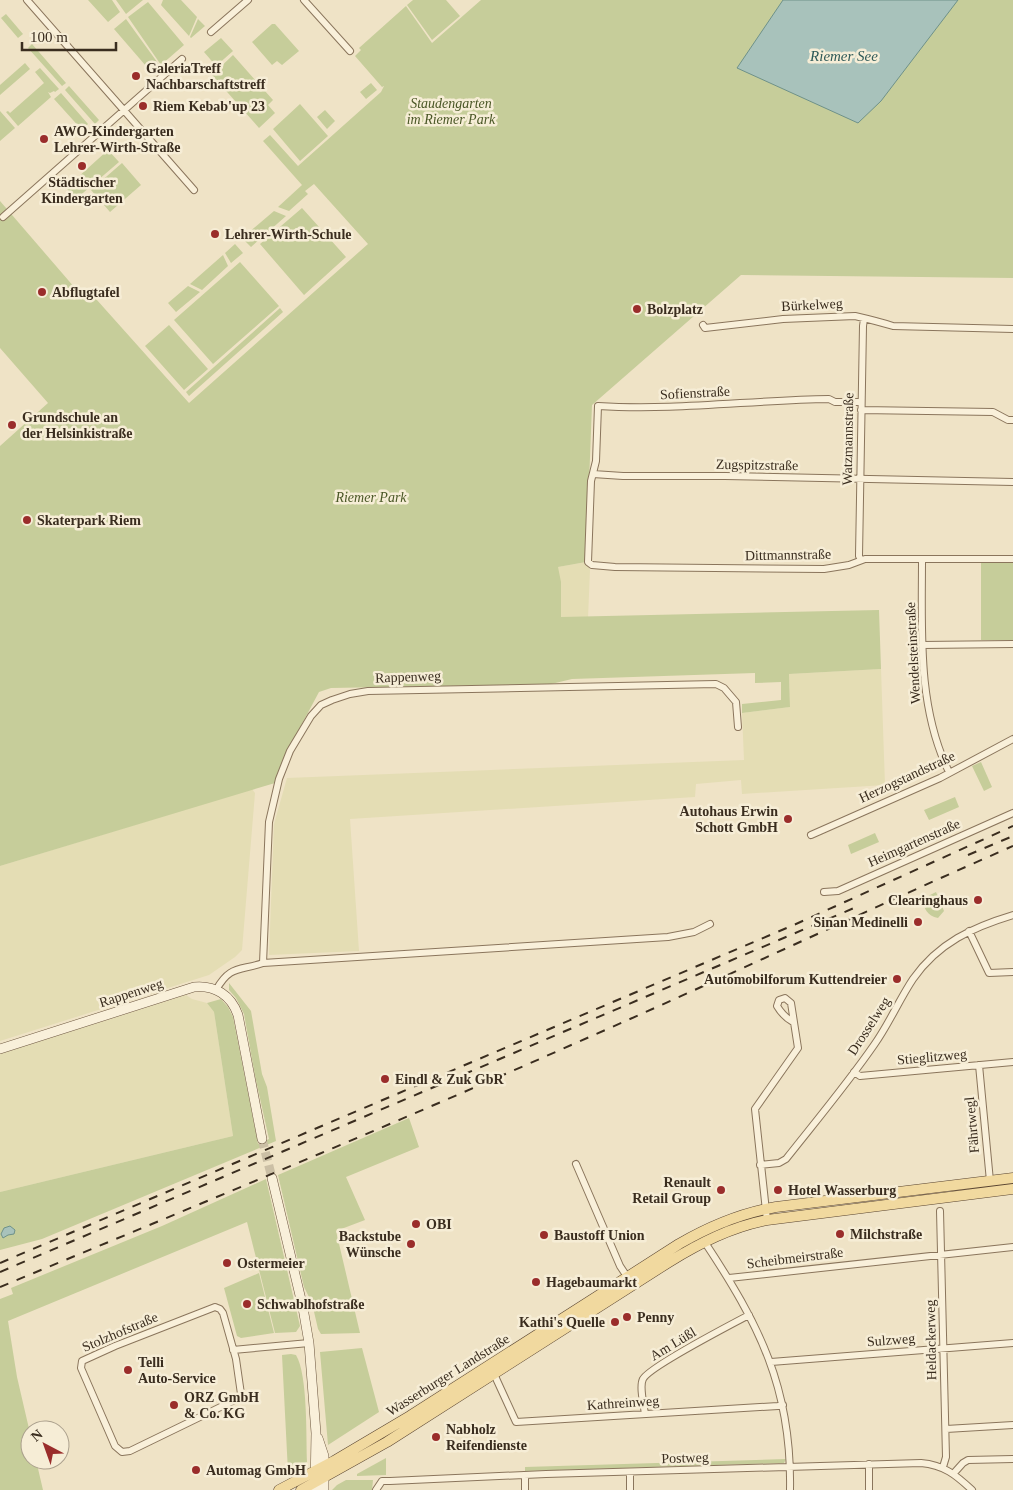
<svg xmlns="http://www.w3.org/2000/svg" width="1013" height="1490" font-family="Georgia,serif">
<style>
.farmland{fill:#e4ddb4}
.green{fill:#c6cd9a}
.water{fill:#a8c2bb;stroke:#6e9189}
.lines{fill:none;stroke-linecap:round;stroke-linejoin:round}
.secondary-tunnel{stroke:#cbbfa5;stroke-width:9;stroke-dasharray:9 4.5;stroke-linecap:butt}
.street-casing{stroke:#8a755c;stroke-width:8}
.secondary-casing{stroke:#6c563f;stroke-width:10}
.primary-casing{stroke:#584330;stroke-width:11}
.street{stroke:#f9f0da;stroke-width:6}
.secondary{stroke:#f9f0da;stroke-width:9}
.primary{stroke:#f1d99f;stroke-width:10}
.rail{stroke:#3a2d1f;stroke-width:2;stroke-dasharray:9 9;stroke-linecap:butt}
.poi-dot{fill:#9a2d2b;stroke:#f6edd6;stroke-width:2}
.labels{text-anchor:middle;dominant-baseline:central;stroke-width:5;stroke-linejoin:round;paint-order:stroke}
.poi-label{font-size:14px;font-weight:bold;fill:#3a2d1f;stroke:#f6edd6;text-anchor:start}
.park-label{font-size:14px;font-style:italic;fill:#4a5726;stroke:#f6edd6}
.street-label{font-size:14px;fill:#3a2d1f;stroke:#f6edd6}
.water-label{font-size:15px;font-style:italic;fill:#2f5a58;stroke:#f6edd6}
</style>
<rect width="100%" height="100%" fill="#efe3c6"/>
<path class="farmland" d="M586,562L590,570L588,618H555L558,567Z
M881,669L885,785L742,794L741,780L696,784L695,797L350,819L359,951L269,955L274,824L287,778L744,760L742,713L790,707L789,674Z
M252,789L255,793L242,950L235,957L209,975L0,1041V866Z
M186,995L192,999L207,1003L214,1012L233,1136L0,1192V1054Z"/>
<path class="green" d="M88,0H112L120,12L108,22Z
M116,0H143L126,14Z
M163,0H181L197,17L189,36L161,5Z
M413,0H446L460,16L432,40L407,5Z
M481,0H1013V278L741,275L592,405L586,562L558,567L561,582V617L879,610L881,669L789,674L790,707L742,713V704L781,700V682L755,683V673L572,679L551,684L331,688L319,692L288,750L275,783L0,866V446L48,403L0,348V201L81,295L88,290L189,403L368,244L314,184L305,191L308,194L289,211L278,207L302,185L263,141L270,135L298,166L381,92L384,86L382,87L355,56L361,50L359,48L406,6L432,43Z
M148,2L184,45L161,65L128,17Z
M6,14L23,34L18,38L1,18Z
M126,19L160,66L152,73L114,29Z
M198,19L205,26L191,38L190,37Z
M272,24H275L299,51L282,65L277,61L272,65L252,42Z
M221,38L233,51L216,66L204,52Z
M32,44L66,83L62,86L28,48Z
M233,55L273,100L268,105L275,113L259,128L212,75Z
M25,63L30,69L0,95V85Z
M40,68L59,89L55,92L54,91L50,93L48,92L51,97L18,126L6,112L8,111L10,113L44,83L35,72Z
M371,83L377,90L366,99L360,92Z
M69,86L99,120L95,124L65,90Z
M61,93L88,124L82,130L54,99Z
M300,104L328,136L300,161L273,129Z
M325,110L335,121L327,129L317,117Z
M0,111L15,128L0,141Z
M108,150L119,162L76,199L66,188Z
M122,163L141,185L110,212L91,190Z
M302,208L346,257L304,295L260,244Z
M274,211L286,216L251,247L242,238Z
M235,244L243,253L231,263L225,253Z
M223,255L228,266L202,290L190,284Z
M240,262L279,306L213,364L174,320Z
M188,286L200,292L176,312L168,303Z
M280,308L283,312L189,396L186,392Z
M169,325L208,369L184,390L145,346Z
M1013,562V640H981V563Z
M981,762L992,787L984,791L972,766Z
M955,797L959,807L929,820L924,810Z
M875,833L879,842L851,854L848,845Z
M936,892L944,911L938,918C927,916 924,908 922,899Z
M229,983L251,1011L262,1074L267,1087L276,1141L42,1239L0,1250V1192L233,1136L214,1012L207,1003L221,999L228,1007L233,1017L258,1144L269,1139L255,1076L244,1014L236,998L229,990Z
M409,1118L419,1147L346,1177L365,1220L336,1231L360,1333L321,1334L318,1329L312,1303L304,1287L278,1175Z
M266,1179L300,1326L296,1332L275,1333L247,1222L8,1321L17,1377L30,1433V1460H36L43,1490H0V1299L13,1294L11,1288L162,1226Z
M259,1273L274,1333L241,1338L237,1336L224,1288Z
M362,1348L379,1412L328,1445L320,1352Z
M291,1354L296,1355C308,1375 306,1437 307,1462L288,1472L282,1355Z
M386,1458V1475L357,1476V1474Z
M786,1459L784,1463L525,1471V1467Z
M346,1480H373L372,1490H332L337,1485Z"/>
<path class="water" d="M783,0H958L881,101L858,123L737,68Z
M10,1226L15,1230L14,1234L8,1235L3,1238L1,1234L4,1228Z"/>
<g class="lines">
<path class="secondary-tunnel" d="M262,1139L272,1178"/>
<defs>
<path id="street" d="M27,0L194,190
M304,0L350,51
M211,32L248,0
M3,217L182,59
M703,325L705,328L783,319L855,316C868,319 880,322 893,326L1013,329
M861,402H835L829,399C752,400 675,411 598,406L596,461L591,481L588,562L592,565L615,567L824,569L849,565L865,559H1013
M861,410L993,412L1008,420H1013
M593,474L623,476H725L1013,482
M922,559C922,630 917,707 949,772
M861,560L859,556L863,326L864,319
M922,645L1013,644
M811,835L940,778L1013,739
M824,892L838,891L1013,813
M969,931L989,973L1013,972
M263,963L269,822L279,779L290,751L311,716L321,705L332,700L350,694L368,691L716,684L724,688L736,702L738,727
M216,990C230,965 239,971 263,963L668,937L694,932L710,924
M979,1065L990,1181
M854,1072L860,1076L1013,1062
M576,1164L620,1266L628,1278
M760,1165L779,1163L786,1159C816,1121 847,1084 874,1045C889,1024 899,1000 913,979C938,943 973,927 1013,915
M940,1211L946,1457L943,1467
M767,1220L755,1109L798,1048L791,1003L785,998L779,1000L777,1006C781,1013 786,1018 793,1022
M704,1241C759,1324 792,1388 790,1490
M729,1278L1013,1247
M215,1307L220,1309L223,1313L236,1359L241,1394L237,1399L130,1451L122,1452L115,1446L81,1368L82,1361L115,1346Z
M233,1350L309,1343
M771,1362L1013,1343
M494,1374L516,1422L778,1406L783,1405
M645,1414C644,1406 639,1386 643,1379C649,1367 732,1324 749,1315
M946,1429L1013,1425
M869,1464V1490
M954,1473L963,1463L968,1460L1013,1459
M376,1490L382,1481H390L546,1474L921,1463C944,1465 956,1475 972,1490
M525,1490V1475
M630,1490V1473"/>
<path id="secondary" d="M0,1049L194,987C215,985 231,995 238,1015L262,1139
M272,1178L303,1308L309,1343L316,1433L315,1490
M318,1438L324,1456V1490"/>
<path id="primary" d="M279,1490L334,1461L410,1416L679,1244C710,1226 741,1213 776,1207L1013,1178
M301,1490L387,1442L669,1262C700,1243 731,1227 767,1220L1013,1189"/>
</defs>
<use href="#street" class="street-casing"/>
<use href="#secondary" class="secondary-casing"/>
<use href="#primary" class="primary-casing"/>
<use href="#street" class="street"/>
<use href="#secondary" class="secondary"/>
<use href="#primary" class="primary"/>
<path class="rail" d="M968,855L1013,836
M0,1263L796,924L1013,826
M0,1272L854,908
M0,1287C193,1207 387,1127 578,1042C724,978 867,910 1013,846"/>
</g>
<g class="poi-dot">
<circle cx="136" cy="76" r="5"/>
<circle cx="143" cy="106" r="5"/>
<circle cx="44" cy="139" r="5"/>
<circle cx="82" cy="166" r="5"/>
<circle cx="215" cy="234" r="5"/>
<circle cx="42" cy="292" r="5"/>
<circle cx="637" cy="309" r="5"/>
<circle cx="12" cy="425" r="5"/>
<circle cx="27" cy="520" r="5"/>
<circle cx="788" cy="819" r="5"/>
<circle cx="978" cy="900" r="5"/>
<circle cx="918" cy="922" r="5"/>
<circle cx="897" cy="979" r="5"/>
<circle cx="385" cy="1079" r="5"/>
<circle cx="721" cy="1190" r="5"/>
<circle cx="778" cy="1190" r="5"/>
<circle cx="416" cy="1224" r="5"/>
<circle cx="840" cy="1234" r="5"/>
<circle cx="544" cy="1235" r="5"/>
<circle cx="411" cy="1244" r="5"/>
<circle cx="227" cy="1263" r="5"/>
<circle cx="536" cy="1282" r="5"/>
<circle cx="247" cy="1304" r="5"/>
<circle cx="627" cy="1317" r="5"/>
<circle cx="615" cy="1322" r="5"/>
<circle cx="128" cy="1370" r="5"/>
<circle cx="174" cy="1405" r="5"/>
<circle cx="436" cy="1437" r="5"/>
<circle cx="196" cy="1470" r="5"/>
</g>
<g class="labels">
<g class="poi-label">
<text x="146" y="68">GaleriaTreff<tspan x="146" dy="16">Nachbarschaftstreff</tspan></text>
<text x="153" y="106">Riem Kebab'up 23</text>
<text x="54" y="131">AWO-Kindergarten<tspan x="54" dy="16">Lehrer-Wirth-Straße</tspan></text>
<text x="82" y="182" text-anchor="middle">Städtischer<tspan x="82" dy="16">Kindergarten</tspan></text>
<text x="225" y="234">Lehrer-Wirth-Schule</text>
<text x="52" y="292">Abflugtafel</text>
<text x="647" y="309">Bolzplatz</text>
<text x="22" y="417">Grundschule an<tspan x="22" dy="16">der Helsinkistraße</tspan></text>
<text x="37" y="520">Skaterpark Riem</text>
<text x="778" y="811" text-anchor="end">Autohaus Erwin<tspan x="778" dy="16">Schott GmbH</tspan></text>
<text x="968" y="900" text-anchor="end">Clearinghaus</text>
<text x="908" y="922" text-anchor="end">Sinan Medinelli</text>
<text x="887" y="979" text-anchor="end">Automobilforum Kuttendreier</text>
<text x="395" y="1079">Eindl &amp; Zuk GbR</text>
<text x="711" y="1182" text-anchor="end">Renault<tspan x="711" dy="16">Retail Group</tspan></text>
<text x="788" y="1190">Hotel Wasserburg</text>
<text x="426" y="1224">OBI</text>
<text x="850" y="1234">Milchstraße</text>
<text x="554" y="1235">Baustoff Union</text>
<text x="401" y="1236" text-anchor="end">Backstube<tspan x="401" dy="16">Wünsche</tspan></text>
<text x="237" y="1263">Ostermeier</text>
<text x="546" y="1282">Hagebaumarkt</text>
<text x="257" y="1304">Schwablhofstraße</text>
<text x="637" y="1317">Penny</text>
<text x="605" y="1322" text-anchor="end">Kathi's Quelle</text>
<text x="138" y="1362">Telli<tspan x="138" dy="16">Auto-Service</tspan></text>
<text x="184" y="1397">ORZ GmbH<tspan x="184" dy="16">&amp; Co. KG</tspan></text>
<text x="446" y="1429">Nabholz<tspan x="446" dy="16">Reifendienste</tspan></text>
<text x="206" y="1470">Automag GmbH</text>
</g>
<g class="park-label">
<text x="451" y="103">Staudengarten<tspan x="451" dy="16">im Riemer Park</tspan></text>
<text x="371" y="497">Riemer Park</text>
</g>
<g class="street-label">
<text transform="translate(812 305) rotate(-3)">Bürkelweg</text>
<text transform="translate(695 393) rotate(-3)">Sofienstraße</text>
<text transform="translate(848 439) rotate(-89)">Watzmannstraße</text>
<text transform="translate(757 465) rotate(1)">Zugspitzstraße</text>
<text transform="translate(788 555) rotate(-1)">Dittmannstraße</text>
<text transform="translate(913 653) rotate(-93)">Wendelsteinstraße</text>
<text transform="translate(408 677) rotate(-2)">Rappenweg</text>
<text transform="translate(907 777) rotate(-25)">Herzogstandstraße</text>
<text transform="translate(914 843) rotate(-24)">Heimgartenstraße</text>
<text transform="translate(131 993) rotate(-18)">Rappenweg</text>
<text transform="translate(869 1026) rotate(-57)">Drosselweg</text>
<text transform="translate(932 1057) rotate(-5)">Stieglitzweg</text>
<text transform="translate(972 1125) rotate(-95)">Fährtwegl</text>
<text transform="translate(795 1258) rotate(-7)">Scheibmeirstraße</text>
<text transform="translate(120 1332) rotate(-23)">Stolzhofstraße</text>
<text transform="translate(891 1340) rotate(-4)">Sulzweg</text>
<text transform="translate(931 1340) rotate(-91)">Heldackerweg</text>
<text transform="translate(673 1344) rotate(-31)">Am Lüßl</text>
<text transform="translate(448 1375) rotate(-32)">Wasserburger Landstraße</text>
<text transform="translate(623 1403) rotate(-4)">Kathreinweg</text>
<text transform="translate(685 1458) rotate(-2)">Postweg</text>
</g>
<g class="water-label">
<text x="844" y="56">Riemer See</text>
</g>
</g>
<g transform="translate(45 1445) rotate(319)"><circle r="24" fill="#f6edd6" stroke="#aba08d"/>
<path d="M0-4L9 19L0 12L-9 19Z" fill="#9a2d2b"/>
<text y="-8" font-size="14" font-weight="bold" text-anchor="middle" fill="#3a2d1f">N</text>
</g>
<path d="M22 42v8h94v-8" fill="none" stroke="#3a2d1f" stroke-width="2.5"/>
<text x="30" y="42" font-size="15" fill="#3a2d1f" stroke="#f6edd6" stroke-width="4" paint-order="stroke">100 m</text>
</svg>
